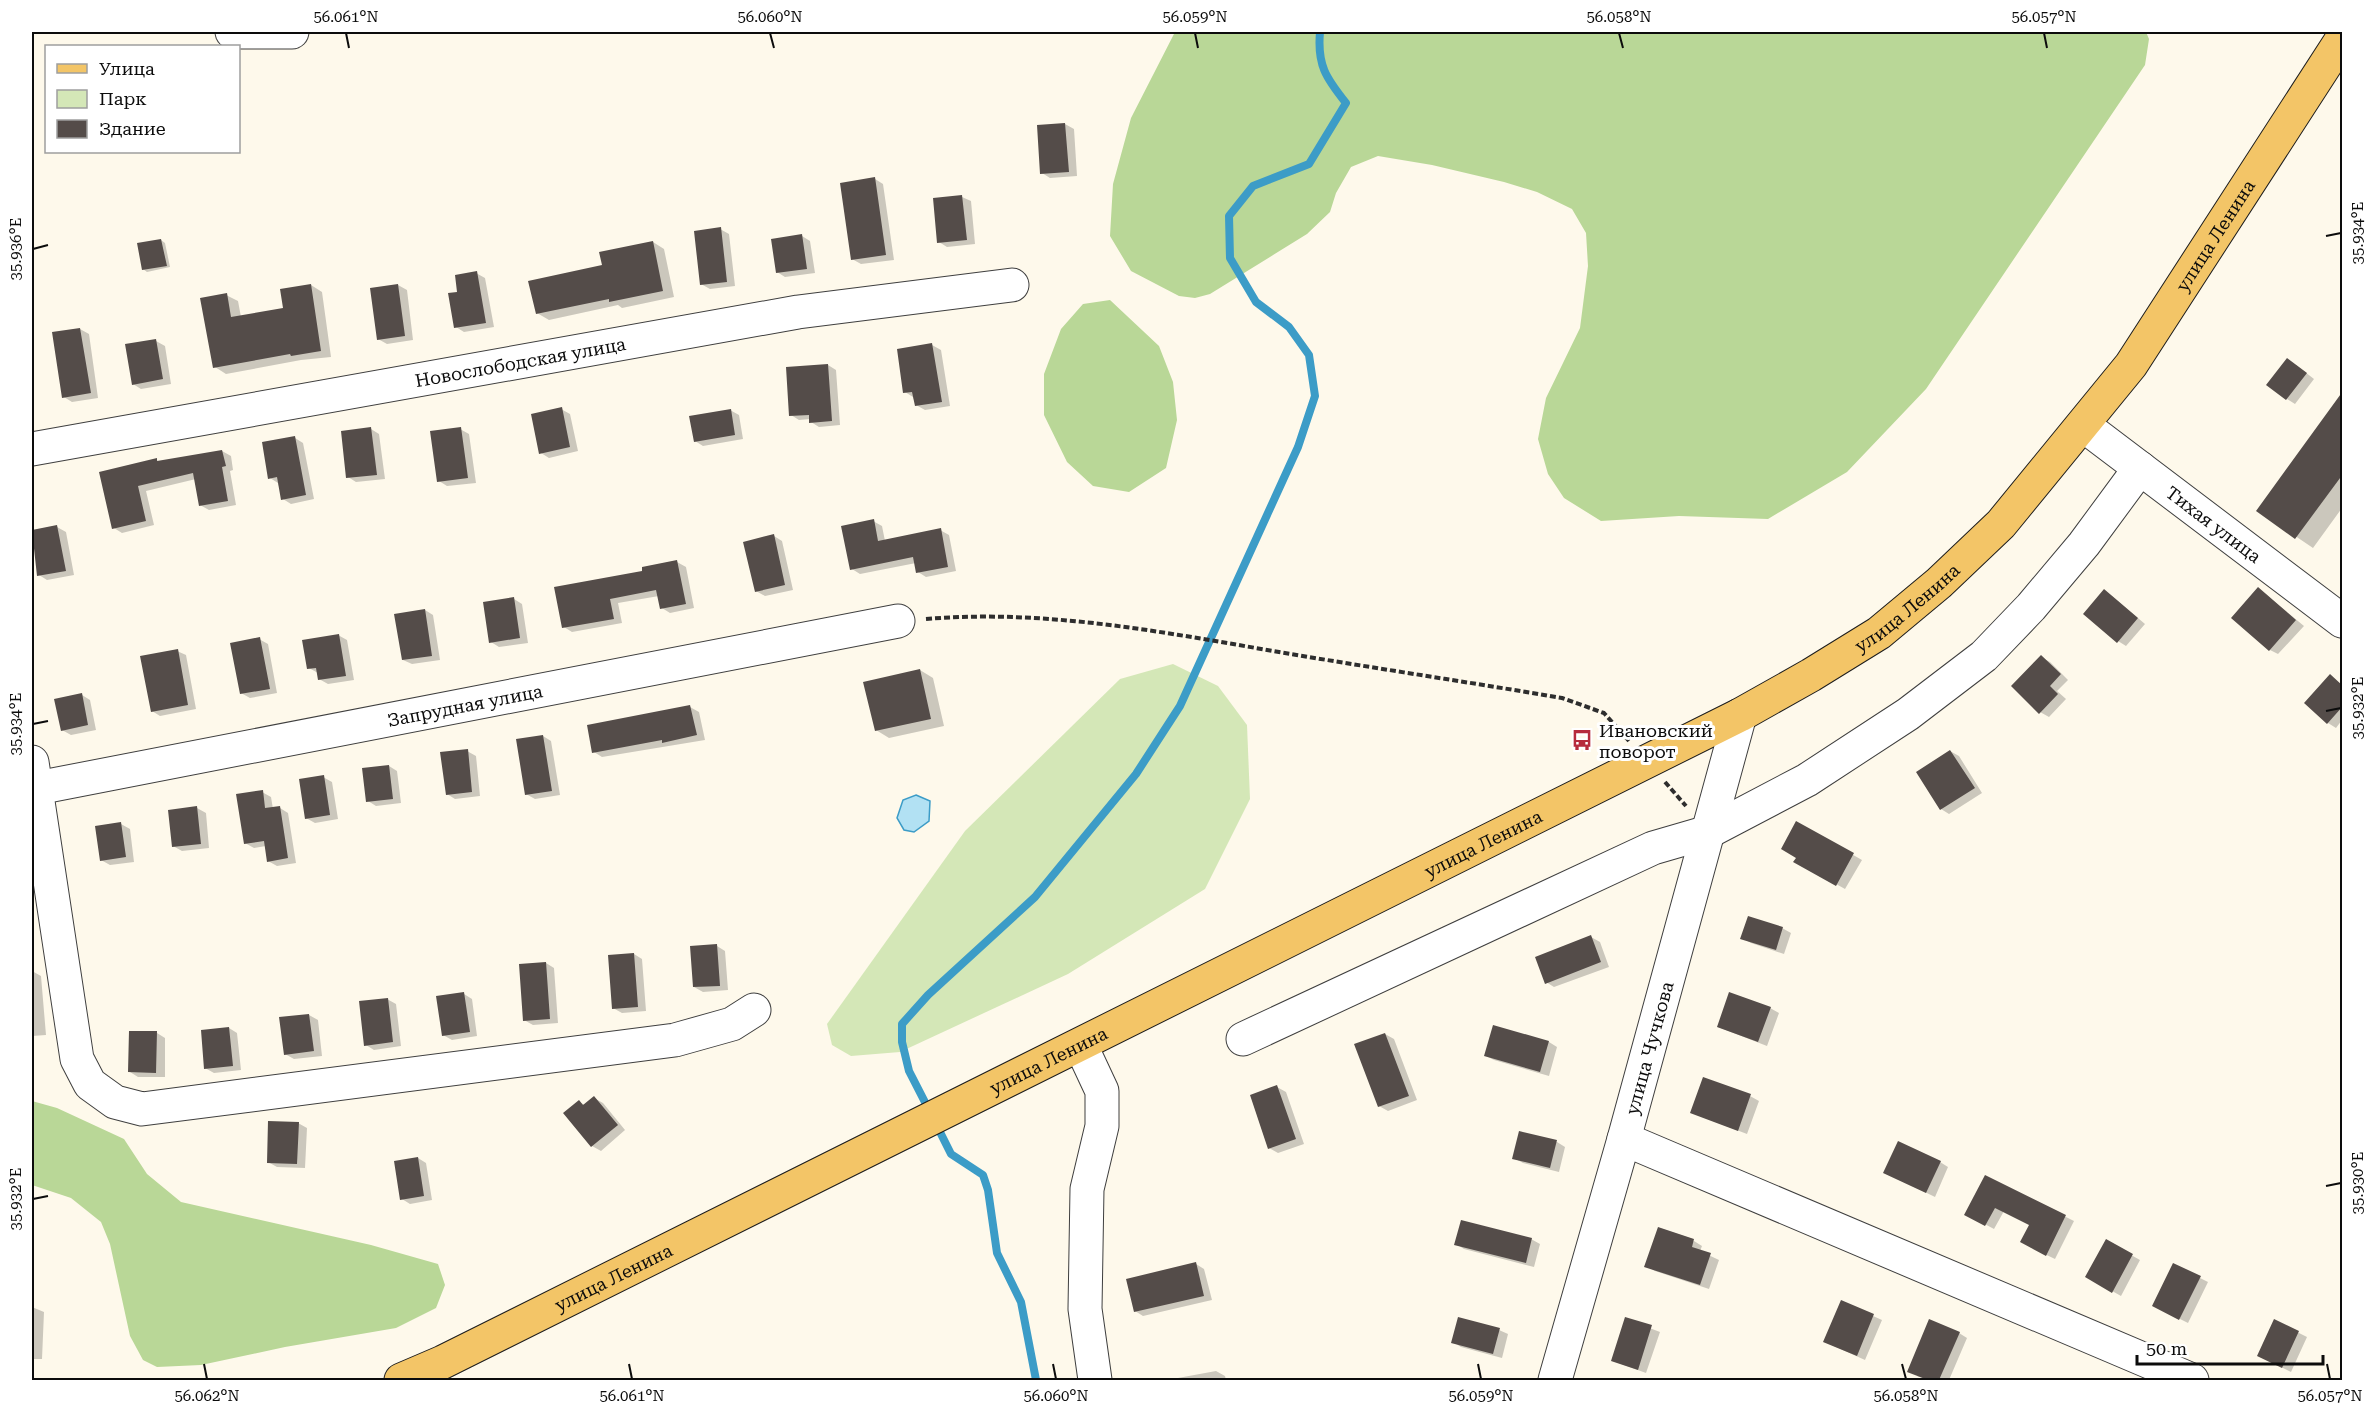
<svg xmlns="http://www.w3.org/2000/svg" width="2374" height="1412" font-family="'Roboto Serif',serif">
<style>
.green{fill:#d4e7b7}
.forest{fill:#b9d797}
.water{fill:#b2e1f3;stroke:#3c9cc7;stroke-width:1.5}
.shadow{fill:#0003}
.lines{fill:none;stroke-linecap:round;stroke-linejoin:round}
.stream{stroke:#3c9cc7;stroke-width:8}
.building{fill:#544c49}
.minor-casing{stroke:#3f3f3f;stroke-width:35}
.major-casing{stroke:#1d1d1d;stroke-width:35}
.path{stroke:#2e2e2e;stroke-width:4;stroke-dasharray:6 3;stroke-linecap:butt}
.minor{stroke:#fff;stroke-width:33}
.major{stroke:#f3c567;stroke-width:33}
.ticks{fill:none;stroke:#0c0c0c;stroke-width:2}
.labels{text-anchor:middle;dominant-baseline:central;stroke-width:6;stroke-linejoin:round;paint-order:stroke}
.street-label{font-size:18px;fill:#0c0c0c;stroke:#fff}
.poi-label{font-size:18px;fill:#0c0c0c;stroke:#fff;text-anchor:start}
.neatline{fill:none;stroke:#0c0c0c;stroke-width:2}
.ticks-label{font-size:15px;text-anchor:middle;fill:#0c0c0c}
</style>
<rect width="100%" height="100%" fill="#fef9eb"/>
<path class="green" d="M1173,664L1218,686L1247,725L1250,799L1205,889L1068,974L900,1052L851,1056L832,1045L827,1024L965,831L1120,679Z"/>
<path class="forest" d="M1175,32H2146L2149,39L2145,65L1926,389L1847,472L1768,519L1679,516L1601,521L1564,498L1548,474L1538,439L1546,398L1580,328L1588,266L1586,233L1572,209L1537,192L1504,182L1432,165L1378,156L1351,167L1336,193L1330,212L1307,234L1210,294L1195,298L1179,296L1131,271L1110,236L1113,184L1131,118Z
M1110,300L1159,346L1173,382L1177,420L1166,468L1129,492L1093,486L1067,462L1044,415V374L1061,329L1083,304Z
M32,1101L57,1108L124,1139L147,1174L181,1202L371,1245L438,1264L445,1285L436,1308L396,1328L285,1347L201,1365L157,1367L143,1360L130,1336L110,1244L101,1222L71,1198L32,1185Z"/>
<path class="water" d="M916,795L930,801L929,821L914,832L904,830L897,818L903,800Z"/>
<path class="shadow" d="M1065,124L1074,129L1077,176L1050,178L1042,173Z
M875,179L883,184L894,260L861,264L852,259Z
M962,197L971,201L975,244L947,247L939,242Z
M720,229L729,234L735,286L710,289L701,284Z
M802,236L810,241L815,273L785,277L777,272Z
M161,240L165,243L170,267L147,272L143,269Z
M653,242L664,249L674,297L622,308L618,305L549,320L537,313L604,266Z
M476,273L485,278L494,327L464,332L456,327L459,293Z
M311,285L322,292L331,357L301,360L226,374L215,367L226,295L238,301L241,317L285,309Z
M398,285L407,290L413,340L387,344L378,339Z
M80,329L89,334L98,398L72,402L64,397Z
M156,341L165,346L171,384L141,389L133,384Z
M932,345L941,350L950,406L925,410L916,405L913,397L905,392Z
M828,365L836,370L840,425L819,427L811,422L810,419L799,420L791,415Z
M2296,365L2314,379L2295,404L2287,399Z
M2342,394V508L2313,548L2258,511Z
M561,409L570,414L578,451L549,458L541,453Z
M730,410L739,415L743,439L703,446L695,441Z
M371,429L379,434L385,479L356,482L348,477Z
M460,429L469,434L476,483L447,486L439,481Z
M295,438L303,443L314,499L291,504L283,499L278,483L270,478Z
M222,451L231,456L233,470L230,471L236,505L209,510L200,505L196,479L146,491L154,525L122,533L114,528L101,473L156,460L161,462Z
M873,521L882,526L885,541L940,530L949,535L956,571L926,577L918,572L916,563L860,574L852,569Z
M57,527L66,532L74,575L47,580L39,575L32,531Z
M774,536L782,541L793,590L765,596L756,591Z
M677,562L686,567L694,608L670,613L662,608L659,596L618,603L622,623L572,632L564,627L644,572Z
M2259,589L2304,626L2278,654L2270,650Z
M2112,596L2145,624L2126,646L2118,641Z
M514,599L522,604L528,643L499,647L491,642Z
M425,610L433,615L440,660L412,664L403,660Z
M338,635L347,640L354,680L328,684L319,679L318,673L309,668Z
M259,639L268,644L277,693L250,698L241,693Z
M177,651L186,655L196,709L160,716L152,711Z
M2041,657L2050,662L2068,680L2057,691L2066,699L2049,717L2040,712Z
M920,670L933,678L944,726L889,738L876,730Z
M2330,676L2342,685V720L2336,728L2328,723Z
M82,695L90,700L96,730L71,735L62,730Z
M690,707L699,712L705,740L602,757L594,752Z
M543,736L551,741L560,795L535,799L526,794Z
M467,751L476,756L480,796L455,799L447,794Z
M1950,751L1959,756L1982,793L1949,814L1941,809Z
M389,766L397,771L401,803L376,806L368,801Z
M323,777L332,782L338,819L315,823L306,818Z
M262,792L271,797L273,809L280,808L288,813L296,863L277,866L268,861L266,846L254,848L245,843Z
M197,808L206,813L209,848L182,851L173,846Z
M1797,823L1862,860L1845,889L1795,861L1797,857Z
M121,824L130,829L134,862L110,865L101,860Z
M1782,928L1791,933L1784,954L1751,943L1742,938Z
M1591,937L1600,942L1609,967L1554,987L1546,982Z
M717,946L725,951L728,990L703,992L694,987Z
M634,954L642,959L646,1011L622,1013L613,1008Z
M546,963L554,968L558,1023L533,1025L524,1020Z
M32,971L41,976L46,1035L32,1036Z
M464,994L472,999L477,1036L452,1040L443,1035Z
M387,999L396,1004L401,1046L374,1050L366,1045Z
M1770,1008L1779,1013L1767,1046L1718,1027Z
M309,1015L318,1020L322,1056L294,1059L285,1054Z
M229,1028L237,1033L241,1070L214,1073L205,1068Z
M157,1033L165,1038V1077H138L130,1072Z
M1385,1034L1394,1039L1417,1100L1388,1111L1379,1106Z
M1549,1042L1557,1047L1549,1076L1494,1060L1486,1056Z
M1277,1087L1286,1092L1304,1144L1278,1153L1269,1148Z
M1750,1096L1759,1101L1747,1134L1692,1113Z
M594,1098L603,1103L625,1130L601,1151L592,1146L579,1102L585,1105Z
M298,1123L307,1128L305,1168L277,1167L268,1162Z
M1520,1133L1557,1142L1565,1147L1559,1172L1523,1163L1514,1158Z
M418,1158L426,1163L432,1200L410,1204L402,1199Z
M1940,1162L1948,1167L1935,1197L1894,1177Z
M1986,1177L2074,1221L2055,1259L2030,1247L2031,1225L2004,1211L1994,1229L1966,1214Z
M1531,1239L1540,1244L1534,1267L1464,1249L1456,1244Z
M1694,1241L1702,1246L1700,1251L1719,1260L1709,1289L1655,1271L1646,1266Z
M2106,1241L2140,1260L2121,1296L2087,1277Z
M1196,1264L1204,1269L1212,1300L1143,1316L1135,1311Z
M2200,1278L2208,1282L2188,1323L2162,1310Z
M32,1307L44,1312L42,1359H32Z
M1873,1316L1882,1320L1865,1360L1825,1342Z
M1626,1319L1660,1332L1646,1373L1613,1361Z
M2275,1321L2307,1337L2291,1372L2267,1360Z
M1499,1330L1508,1334L1502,1358L1461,1347L1453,1342Z
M1959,1333L1967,1338L1949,1380H1928L1917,1376Z
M1216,1371L1225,1376L1226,1380H1167Z"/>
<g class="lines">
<path class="stream" d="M929,1110L909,1071L902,1042V1024L928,995L1035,897L1136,774L1180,706L1298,447L1315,396L1309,355L1289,327L1256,302L1230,258L1229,216L1253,186L1309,164L1346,103C1326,78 1317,65 1320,32
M936,1124L951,1154L983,1175L988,1190L997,1253L1021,1302L1036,1380"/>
</g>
<path class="building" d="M1065,123L1069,172L1040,174L1037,125Z
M875,177L886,255L851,260L840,183Z
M962,195L967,240L937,243L933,198Z
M721,227L727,282L700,285L694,231Z
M802,234L807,269L776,273L771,239Z
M161,239L167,266L142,270L137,243Z
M653,241L663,291L609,302V299L536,314L528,281L602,265L599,252Z
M477,271L486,323L454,328L448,293L457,292L455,275Z
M311,284L321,351L291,356L290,354L213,368L200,298L227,293L231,317L283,308L280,289Z
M398,284L405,336L377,340L370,288Z
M80,328L91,393L62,398L52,332Z
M156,339L163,379L132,385L125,344Z
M932,343L942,402L915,406L912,392L903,393L897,349Z
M2287,358L2307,373L2286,400L2266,385Z
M828,364L832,421L809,423V415L789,416L786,367Z
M2343,391V474L2295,539L2256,511Z
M562,407L570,447L539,454L531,414Z
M731,409L735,435L694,442L689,416Z
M371,427L377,475L346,478L341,431Z
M461,427L468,478L437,482L430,431Z
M295,436L306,495L281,500L277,477L268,479L262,442Z
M222,450L226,466L222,467L228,501L199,506L193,473L138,486L146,521L112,529L99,472L157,458V461Z
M874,519L878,541L941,528L948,567L916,573L913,557L850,570L841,526Z
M57,525L66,571L37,576L32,530Z
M774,534L785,585L755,592L743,542Z
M677,560L686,604L660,609L656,590L610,599L614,619L562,628L554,587L642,571V567Z
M2258,587L2296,620L2269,651L2231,618Z
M2104,589L2138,618L2117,643L2083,614Z
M514,597L520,638L489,643L483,602Z
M425,609L432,656L402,660L394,614Z
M339,634L346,676L318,680L316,668L307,669L302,640Z
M260,637L270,689L240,694L230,643Z
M178,649L188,705L151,712L140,656Z
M2041,655L2061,674L2050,686L2058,694L2039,714L2011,686Z
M920,669L931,719L875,731L863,682Z
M2330,674L2343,686V706L2327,724L2304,703Z
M82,693L88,725L61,731L54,699Z
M690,705L697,735L662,743V740L592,753L587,725Z
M543,735L552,791L525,795L516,739Z
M468,749L472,792L446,795L440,752Z
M1950,750L1975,788L1940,810L1916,772Z
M389,765L393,799L366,802L362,768Z
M324,775L330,815L305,819L299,779Z
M263,790L265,808L280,806L288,858L267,862L264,841L244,844L236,794Z
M197,806L201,844L172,847L168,810Z
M1796,821L1854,853L1836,886L1793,862L1796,858L1781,849Z
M121,822L126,857L100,861L95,826Z
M1748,916L1783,927L1776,950L1740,939Z
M1591,935L1601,962L1545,984L1535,957Z
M717,944L720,986L693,987L690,946Z
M634,953L638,1007L612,1009L608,955Z
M546,962L550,1019L523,1021L519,964Z
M464,992L470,1032L442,1036L436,996Z
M1729,992L1771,1007L1758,1042L1717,1027Z
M388,998L393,1042L364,1046L359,1001Z
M309,1014L314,1051L284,1055L279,1017Z
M1493,1025L1549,1041L1540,1072L1484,1056Z
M229,1027L233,1066L204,1069L201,1030Z
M129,1031H157L156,1073L128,1072Z
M1385,1033L1409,1096L1378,1107L1354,1044Z
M1703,1077L1751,1094L1738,1131L1690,1113Z
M1277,1085L1296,1139L1268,1149L1250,1095Z
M594,1096L618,1125L591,1147L563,1113L579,1100L583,1105Z
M268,1121L299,1122L297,1164L267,1163Z
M1519,1131L1557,1140L1550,1168L1512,1159Z
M1898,1141L1941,1161L1926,1193L1883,1173Z
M418,1157L424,1196L400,1200L394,1161Z
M1985,1175L2066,1215L2046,1256L2020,1242L2029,1225L1995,1208L1985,1226L1964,1215Z
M1461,1220L1532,1238L1526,1263L1454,1245Z
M1658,1227L1694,1239L1692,1247L1711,1253L1700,1285L1644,1267Z
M2106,1239L2133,1254L2112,1293L2085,1277Z
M1196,1262L1204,1296L1134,1312L1126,1279Z
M2173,1263L2201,1276L2179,1320L2152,1306Z
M1841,1300L1874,1314L1857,1356L1823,1342Z
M1458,1317L1500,1328L1493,1354L1451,1343Z
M1625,1317L1652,1325L1638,1370L1611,1361Z
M1929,1319L1960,1332L1939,1380H1928L1907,1372Z
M2274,1319L2299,1331L2282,1368L2257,1356Z"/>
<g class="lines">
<defs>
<g id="minor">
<path d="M232,32H292"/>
<path id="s1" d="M2083,425L2342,621"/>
<path id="s2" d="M32,449L798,312L1012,285"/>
<path d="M32,762L77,1059L90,1084L115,1102L142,1109L675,1040L732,1024L754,1010"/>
<path id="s3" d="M32,789L898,621"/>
<path d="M1243,1039L1653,848L1708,832L1807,780L1908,714L1984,656L2031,607L2084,544L2140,468"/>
<path d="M1081,1046L1102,1091V1126L1087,1189L1085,1309L1095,1380"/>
<path d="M1624,1139L2192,1380"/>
<path id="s4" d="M1555,1380L1624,1139L1740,715"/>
</g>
<g id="major">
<path id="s5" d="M401,1380L443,1362L1740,715L1811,675L1879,633L1939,583L2001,524L2131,365L2342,39"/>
</g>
</defs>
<use href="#minor" class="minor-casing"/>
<use href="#major" class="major-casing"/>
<path class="path" d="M926,619C1046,609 1162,632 1279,652C1373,668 1468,682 1562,698L1604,713L1629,741
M1665,782L1686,806"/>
<use href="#minor" class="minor"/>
<use href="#major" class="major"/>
</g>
<path class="ticks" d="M346,33L349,48M770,33L774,48M1195,33L1198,48M1619,33L1623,48M2044,33L2047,48M2326,236L2341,233M33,249L48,245M2326,711L2341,708M33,724L48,721M2326,1186L2341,1183M33,1199L48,1196M204,1364L207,1379M629,1364L632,1379M1053,1364L1056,1379M1478,1364L1481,1379M1902,1364L1906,1379M2327,1364L2330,1379"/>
<defs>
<symbol id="bus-bare" viewBox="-9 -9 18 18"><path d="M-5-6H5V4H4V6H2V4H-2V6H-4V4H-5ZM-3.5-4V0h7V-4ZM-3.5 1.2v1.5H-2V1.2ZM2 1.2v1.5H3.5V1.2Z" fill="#b62a3c" stroke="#fff" stroke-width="2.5" paint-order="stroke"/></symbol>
</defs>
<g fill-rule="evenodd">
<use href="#bus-bare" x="1567" y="725" width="30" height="30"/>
</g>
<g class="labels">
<g class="street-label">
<text stroke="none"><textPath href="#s5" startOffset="2180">улица Ленина</textPath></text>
<text stroke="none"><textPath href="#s2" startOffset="496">Новослободская улица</textPath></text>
<text stroke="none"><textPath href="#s1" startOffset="164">Тихая улица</textPath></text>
<text stroke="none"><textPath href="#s5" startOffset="1694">улица Ленина</textPath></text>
<text stroke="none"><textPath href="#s3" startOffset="441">Запрудная улица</textPath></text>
<text stroke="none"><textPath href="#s5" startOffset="1208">улица Ленина</textPath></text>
<text stroke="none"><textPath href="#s4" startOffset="345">улица Чучкова</textPath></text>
<text stroke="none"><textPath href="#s5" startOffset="722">улица Ленина</textPath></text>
<text stroke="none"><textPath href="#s5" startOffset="236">улица Ленина</textPath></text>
</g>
<g class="poi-label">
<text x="1599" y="730">Ивановский<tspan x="1599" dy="21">поворот</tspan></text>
</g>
</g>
<rect width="2374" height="1412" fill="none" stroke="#ffffff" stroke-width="66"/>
<rect x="45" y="45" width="195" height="108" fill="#ffffff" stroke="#9e9e9e" stroke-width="1.5"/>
<rect x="57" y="64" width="30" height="9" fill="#f3c567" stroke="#9e9e9e" stroke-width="1.5"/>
<text x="99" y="75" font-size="18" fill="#0c0c0c">Улица</text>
<rect x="57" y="90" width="30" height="18" fill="#d4e7b7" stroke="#9e9e9e" stroke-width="1.5"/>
<text x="99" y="105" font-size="18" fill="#0c0c0c">Парк</text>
<rect x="57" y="120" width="30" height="18" fill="#544c49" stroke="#9e9e9e" stroke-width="1.5"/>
<text x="99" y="135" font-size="18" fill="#0c0c0c">Здание</text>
<path d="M2137 1355v9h186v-9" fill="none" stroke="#0c0c0c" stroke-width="3"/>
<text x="2146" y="1355" font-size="18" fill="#0c0c0c" stroke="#ffffff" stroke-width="4.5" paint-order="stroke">50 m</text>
<rect x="33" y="33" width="2308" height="1346" class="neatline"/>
<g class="ticks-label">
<text x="346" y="22">56.061°N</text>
<text x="770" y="22">56.060°N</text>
<text x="1195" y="22">56.059°N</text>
<text x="1619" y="22">56.058°N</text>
<text x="2044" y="22">56.057°N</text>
<text transform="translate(2358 233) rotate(-90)" y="5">35.934°E</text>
<text transform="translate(16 249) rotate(-90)" y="5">35.936°E</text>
<text transform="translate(2358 708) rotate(-90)" y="5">35.932°E</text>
<text transform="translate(16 724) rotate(-90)" y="5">35.934°E</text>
<text transform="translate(2358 1183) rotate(-90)" y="5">35.930°E</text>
<text transform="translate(16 1199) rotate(-90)" y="5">35.932°E</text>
<text x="207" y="1401">56.062°N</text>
<text x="632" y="1401">56.061°N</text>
<text x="1056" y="1401">56.060°N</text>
<text x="1481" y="1401">56.059°N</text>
<text x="1906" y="1401">56.058°N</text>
<text x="2330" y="1401">56.057°N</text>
</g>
</svg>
